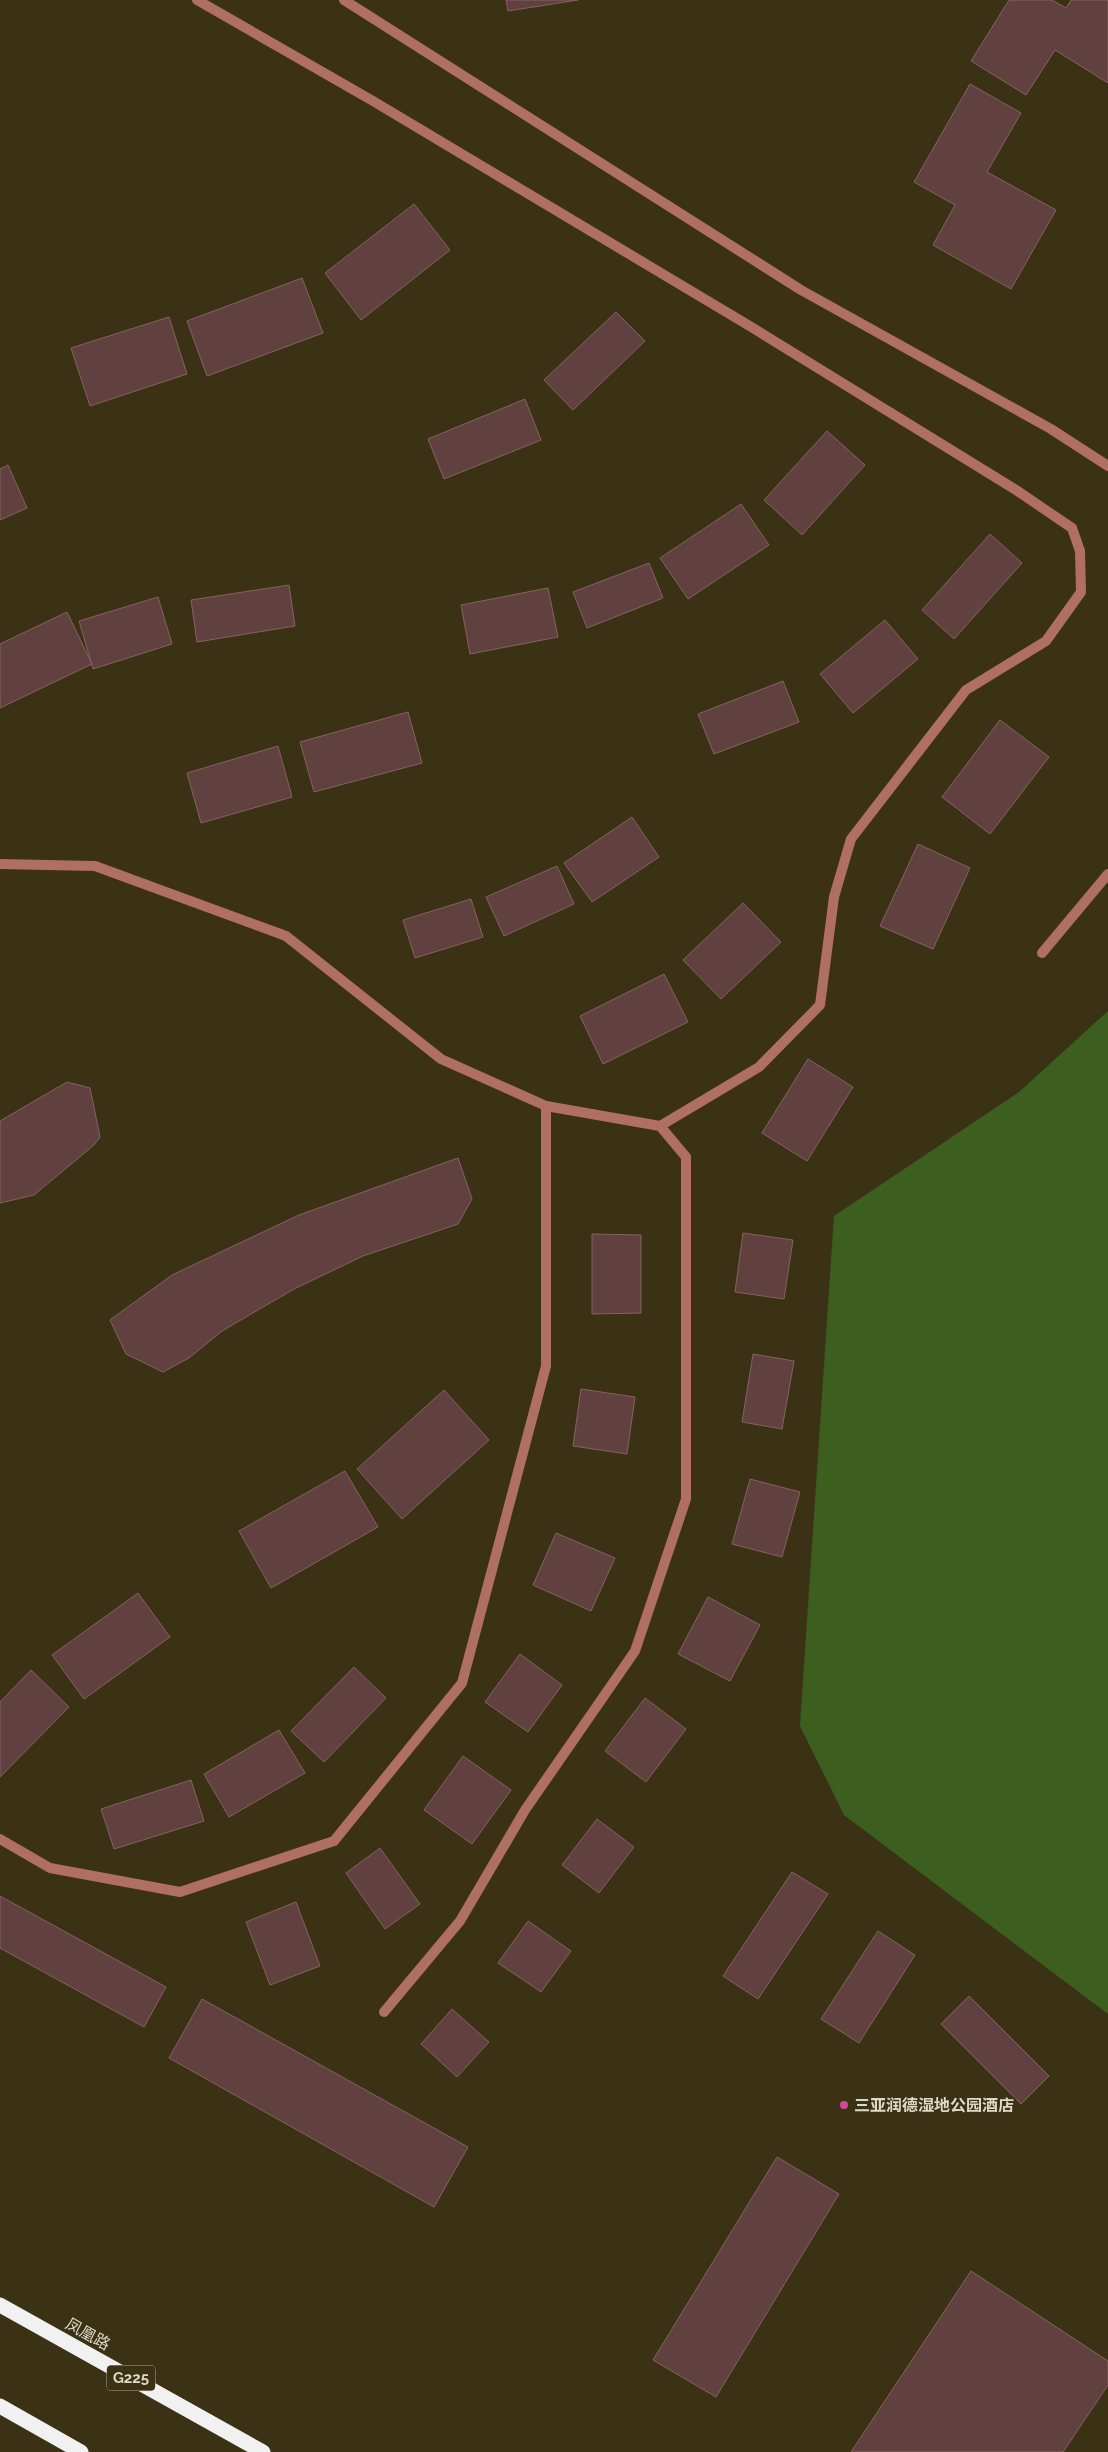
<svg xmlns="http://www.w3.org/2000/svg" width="1108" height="2452" font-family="Raleway,'Noto Sans SC',sans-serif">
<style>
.green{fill:#3c5f1f}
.building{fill:#61413f;stroke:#856260}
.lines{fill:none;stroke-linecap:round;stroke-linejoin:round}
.lane{stroke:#b06f64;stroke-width:10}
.street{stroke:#b06f64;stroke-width:10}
.highway{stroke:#f1f1f1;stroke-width:15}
.hotel-dot{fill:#d1479c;stroke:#3b3215;stroke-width:2}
.labels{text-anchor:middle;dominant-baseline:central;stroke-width:4;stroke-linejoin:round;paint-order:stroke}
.shield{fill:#3b3215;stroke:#ada692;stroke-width:1}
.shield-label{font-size:15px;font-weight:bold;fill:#ded8c8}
.poi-label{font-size:16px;font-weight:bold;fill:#ded8c8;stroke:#3b3215;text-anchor:start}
.street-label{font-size:16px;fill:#ded8c8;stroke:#3b3215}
</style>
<rect width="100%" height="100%" fill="#3b3215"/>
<path class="green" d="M1108,1011V2014L844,1815L800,1726L834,1216L1019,1092Z"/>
<path class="building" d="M506,0H578L508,11Z
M1009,0H1052L1066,8L1071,0H1108V83L1055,50L1026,95L971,61Z
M970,84L1021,113L987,172L1056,210L1011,289L933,245L955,205L914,182Z
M414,204L450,250L361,320L325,273Z
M302,278L323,333L207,376L187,321Z
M616,312L645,341L573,410L544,380Z
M169,317L187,374L90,406L71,348Z
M525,399L541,440L444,479L428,439Z
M827,431L865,465L802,535L764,500Z
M8,465L27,508L0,520V469Z
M741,504L769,545L688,599L660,558Z
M990,534L1022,563L954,639L922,610Z
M649,563L663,598L587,628L573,592Z
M289,585L295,626L197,642L191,600Z
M548,588L558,637L470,654L461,605Z
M158,597L172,644L93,669L79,621Z
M67,612L92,664L0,708V644Z
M885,620L918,659L853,713L820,674Z
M783,681L799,722L714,754L698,714Z
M408,712L422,763L314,792L300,742Z
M1000,720L1049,757L990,834L942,797Z
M278,746L292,797L201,823L187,773Z
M632,817L659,857L592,902L564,863Z
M918,844L970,868L933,949L880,926Z
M557,866L574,904L504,936L486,897Z
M471,899L483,937L415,958L403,920Z
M743,903L781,942L721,999L683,960Z
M664,974L688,1022L603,1064L580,1016Z
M808,1059L853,1087L807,1161L762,1133Z
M67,1082L90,1088L100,1137L94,1145L34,1195L0,1203V1121Z
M458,1158L472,1199L458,1224L363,1256L294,1289L222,1331L189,1358L163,1372L126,1354L110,1320L172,1275L299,1215Z
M743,1233L793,1240L784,1299L735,1292Z
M592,1234L641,1235V1313L592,1314Z
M753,1354L794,1361L782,1429L742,1422Z
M581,1389L635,1397L627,1454L573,1446Z
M444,1390L489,1440L402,1519L357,1469Z
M345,1471L378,1527L271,1588L239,1531Z
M750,1479L800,1492L782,1557L732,1544Z
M556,1533L615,1558L591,1611L533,1585Z
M138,1593L170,1637L84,1699L52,1655Z
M708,1597L760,1625L730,1681L678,1654Z
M520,1654L562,1685L528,1732L485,1702Z
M354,1667L386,1698L324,1762L291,1731Z
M31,1670L69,1707L0,1777V1702Z
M645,1698L686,1729L646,1782L605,1751Z
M279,1730L305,1773L229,1817L204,1774Z
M463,1756L511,1790L472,1844L424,1810Z
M191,1780L204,1821L114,1849L101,1809Z
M597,1819L634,1847L599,1893L562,1865Z
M380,1848L420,1904L385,1929L346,1873Z
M792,1872L828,1894L758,1999L723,1976Z
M0,1896L166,1987L144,2027L0,1948Z
M296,1902L320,1966L270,1985L246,1922Z
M528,1921L571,1951L541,1992L498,1963Z
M878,1931L915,1955L859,2043L821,2019Z
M969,1996L1049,2076L1021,2104L941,2024Z
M202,1999L468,2147L434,2207L169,2058Z
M452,2009L489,2042L457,2077L421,2044Z
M777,2157L839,2194L716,2397L653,2360Z
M971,2271L1108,2361V2385L1063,2452H851Z"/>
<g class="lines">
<path class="lane" d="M197,0L373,101L753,328L1016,490L1072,528L1080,551L1081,592L1046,641L966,690L851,839L834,897L820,1005L759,1067L660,1126
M384,2012L460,1921L525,1810L635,1651L686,1499V1157L660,1126L546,1106"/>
<path class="street" d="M344,0L801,290L1051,429L1108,466
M0,864L95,866L286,936L441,1059L546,1106V1366L462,1683L334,1841L180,1892L50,1868L0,1839
M1042,953L1108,874"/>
<path class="highway" d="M0,2305L263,2452
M0,2406L81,2452"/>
</g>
<circle class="hotel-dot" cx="844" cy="2105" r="5"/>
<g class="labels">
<rect class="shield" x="107" y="2365.5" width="48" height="25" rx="4"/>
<g class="shield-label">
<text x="131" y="2378">G225</text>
</g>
<g class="poi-label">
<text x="854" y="2105">三亚润德湿地公园酒店</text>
</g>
<g class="street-label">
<text transform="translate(88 2334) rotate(29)">凤凰路</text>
</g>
</g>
</svg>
